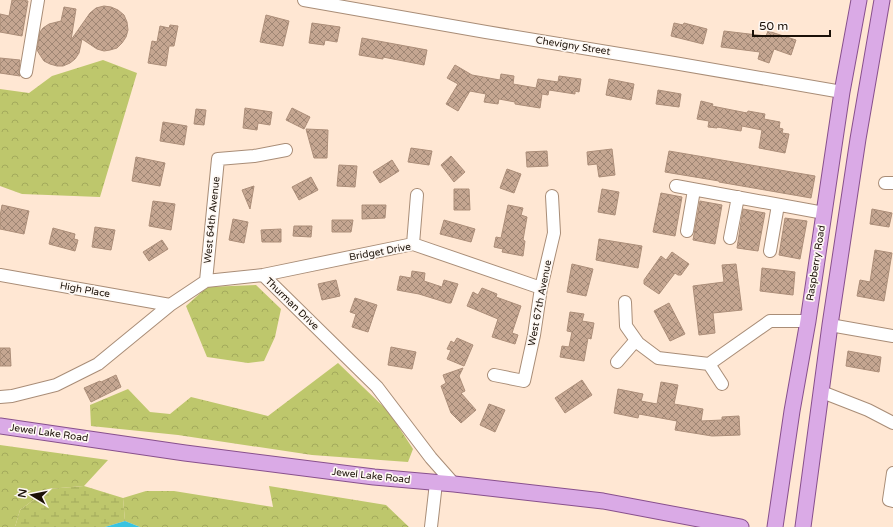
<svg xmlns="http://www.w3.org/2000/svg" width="893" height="527" font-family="'Varela Round',sans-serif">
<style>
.forest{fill:url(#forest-crowns)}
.wetland{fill:url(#wetland-marsh)}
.water{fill:url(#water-ripples)}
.building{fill:url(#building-cross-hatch);stroke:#ac8e79}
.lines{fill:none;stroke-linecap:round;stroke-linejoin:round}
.minor-casing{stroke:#a98d77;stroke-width:14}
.major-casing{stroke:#88508d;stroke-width:17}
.minor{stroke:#fff;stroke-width:12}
.major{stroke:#daaae6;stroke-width:15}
.labels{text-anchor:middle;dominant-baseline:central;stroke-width:3.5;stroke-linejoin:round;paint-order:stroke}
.street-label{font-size:10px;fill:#1b1108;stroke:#fef8f3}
</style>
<defs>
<pattern id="forest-crowns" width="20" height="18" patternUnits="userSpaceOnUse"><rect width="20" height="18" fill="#bec76c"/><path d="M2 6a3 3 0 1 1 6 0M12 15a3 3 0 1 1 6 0" fill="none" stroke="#a3aa5c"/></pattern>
<pattern id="wetland-marsh" width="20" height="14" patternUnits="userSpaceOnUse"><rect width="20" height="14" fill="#bec76c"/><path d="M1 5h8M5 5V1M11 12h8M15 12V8" fill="none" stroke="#a3aa5c"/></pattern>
<pattern id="water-ripples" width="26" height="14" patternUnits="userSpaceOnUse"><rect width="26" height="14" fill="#38c3e0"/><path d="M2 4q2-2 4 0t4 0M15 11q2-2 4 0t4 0" fill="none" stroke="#31a6bf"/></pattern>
<pattern id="building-cross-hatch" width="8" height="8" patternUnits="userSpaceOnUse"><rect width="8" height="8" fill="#c5a691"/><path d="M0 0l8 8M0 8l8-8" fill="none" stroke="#9f8674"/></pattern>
</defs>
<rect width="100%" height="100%" fill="#ffe7d3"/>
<path class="forest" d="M103,60L137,73L100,197L22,194L0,186V89L29,93L52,76Z
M256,285L281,309L275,337L264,361L248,363L207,357L186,306L207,287Z
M338,363L389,412L413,449L408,462L312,455L178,435L91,426L90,405L128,389L150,412L170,414L191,397L268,416Z
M0,445L108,460L84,486L48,489L20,510L15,527H0Z
M269,486L386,505L409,527H140L125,521L123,498L146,491H174L273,507Z"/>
<path class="wetland" d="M84,486L123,498L125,521L105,527H15L20,510L48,489Z"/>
<path class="water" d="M125,521L140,527H105Z"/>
<path class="building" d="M12,0H22L28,1L22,36L0,32V14L9,16Z
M104,6L111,7L118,10L124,15L127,22L128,30L126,37L122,43L117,48L110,50L104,51L97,49L82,39L79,53L75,59L70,63L63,66H57L50,64L44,61L40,55L37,50L40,32L43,28L49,24L61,21L64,7L76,9L71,40L90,13L96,8Z
M266,15L289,21L283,46L260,42Z
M312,23L340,27L337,42L325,40L324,45L309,43Z
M674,23L683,25L684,23L707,29L703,44L671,36Z
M170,25L178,26L174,46H169L166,66L148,63L152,41L157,42L160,26L169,28Z
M724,31L766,36L768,31L796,40L791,55L774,49L769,63L758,59L760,52L721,47Z
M362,38L427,50L424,65L383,57V59L359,55Z
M0,58L20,60L19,71L20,76L0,73Z
M455,65L472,75L500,80L501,74L514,76L513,84L536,88L538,79L558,82L559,76L581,79L579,92L575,91V94L549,90L548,95L542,94L540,108L515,104V102L499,99L498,104L484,102L486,94L470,91L458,111L446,104L458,84L447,78Z
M609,79L634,84L631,100L606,95Z
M658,90L681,94L679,107L656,104Z
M701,101L713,104L712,106L747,113L748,111L765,114L764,119L780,122L779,128L783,129L782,133L789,134L785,153L759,148L762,130L742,126L741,131L717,127V128L708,127L709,121L697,119Z
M245,108L272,112L270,125L258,123L257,130L243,128Z
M292,108L310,117L304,129L286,120Z
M196,109L206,110L204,125L194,124Z
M163,122L187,126L184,145L160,141Z
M306,129L328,130L327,158H314Z
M411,148L432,151L429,165L408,162Z
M612,149L615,175L599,177L597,164L588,165L587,152Z
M547,151L548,166L527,167L526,152Z
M669,151L815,176L811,198L719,182V181L665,172Z
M451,156L465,172L454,182L441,165Z
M136,157L165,163L160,186L132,181Z
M392,160L399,171L380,183L373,172Z
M339,165L357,166L355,187L337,186Z
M507,169L521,174L514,193L500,188Z
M311,177L318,190L299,200L292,187Z
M254,186L250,209L242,190Z
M454,189H469L470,210H454Z
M602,189L619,192L615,215L598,212Z
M661,193L682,197L675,236L653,232Z
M153,201L175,204L171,230L149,226Z
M700,201L722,205L715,244L693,240Z
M2,205L29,211L24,234L0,229V216Z
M362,205H386L385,218L362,219Z
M508,205L523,208L521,215L527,217L523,240L525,241L523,256L502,252L503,249L494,247L496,237L501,238Z
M743,209L765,213L758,251L737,248Z
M872,209L892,213L889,227L870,224Z
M785,218L807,221L800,259L779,255Z
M233,219L248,222L244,243L229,240Z
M332,220H353L351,232H332Z
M444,220L475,229L471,242L440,234Z
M294,226H312L311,237L293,236Z
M95,227L115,230L111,250L92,247Z
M53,228L75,234L74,239L78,240L75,251L49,244Z
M281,229V242H262L261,230Z
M599,239L642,246L638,268L596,260Z
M162,240L168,249L149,261L143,252Z
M875,250L892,253L884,301L857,296L860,280L870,282Z
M672,252L689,264L681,275H678L675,273L659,294L644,284V280L661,256L666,260Z
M572,264L593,269L586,296L567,292Z
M736,264L742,310L713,313L715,333L699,335L693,286L724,282L722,265Z
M762,268L795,272L793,295L760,291Z
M412,271L425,273L424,281L442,287L444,280L458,284L451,303H448L419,294L397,290L400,276L411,278Z
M336,280L340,296L322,300L318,284Z
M482,288L497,294L496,297L521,306L512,333L518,335L515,344L492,337L498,319L467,306L473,292L478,295Z
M355,298L377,305L368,332L352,327L356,314L350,312Z
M669,303L685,334L670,341L654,311Z
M570,312L584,314L582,321L594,323L591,339L588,338L584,361L560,357L562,346L569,347L572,332L567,331Z
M457,338L473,345L464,366L447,359L451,350L447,349L451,341L454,343Z
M391,347L416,352L412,369L388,365Z
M0,348H10L11,366H0Z
M848,351L881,357L879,372L846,366Z
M463,368L459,376L465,391L461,393L476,410L461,423L451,413L441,386L446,383L443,375Z
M116,375L121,387L91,402L84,388L100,381L101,382Z
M582,380L592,395L565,413L555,398Z
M661,382L678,385L674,404L703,409L701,421L722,420V417L739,416L740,435L712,436L675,430L677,421L639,414L638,418L614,413L618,389L643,394L641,401L657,404Z
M489,404L505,410L495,432L480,425Z"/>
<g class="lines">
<defs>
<path id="minor" d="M304,0L486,32L674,63L842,92
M26,72L38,0
M885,183H893
M676,186L824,213
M687,231L694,190
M730,238L738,197
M413,244L417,195
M770,251L778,205
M0,275L170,305
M263,275L377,387L431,458L454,484
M206,281L218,159L254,156L286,150
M625,302L626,326L638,343L658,358L709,364L770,321H808
M830,325L893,336
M617,362L636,340
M709,364L722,384
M494,375L524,381L534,335L541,288L554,233L552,196
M822,392L868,410L893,423
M0,397L12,396L56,385L98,364L170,305L206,281L263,275L413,244L541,288
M893,473L889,500L893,501
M431,527L436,483"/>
<path id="major" d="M0,426L185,453L374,477L454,484L603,501L741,527
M775,527L792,411L808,321L842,92L859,0
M803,527L830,325L858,139L882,0"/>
</defs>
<use href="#minor" class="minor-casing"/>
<use href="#major" class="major-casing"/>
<use href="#minor" class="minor"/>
<use href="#major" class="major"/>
</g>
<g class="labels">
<g class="street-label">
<text transform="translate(573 46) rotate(9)">Chevigny Street</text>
<text transform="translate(212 220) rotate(-84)">West 64th Avenue</text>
<text transform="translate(380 252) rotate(-10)">Bridget Drive</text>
<text transform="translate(816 263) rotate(-81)">Raspberry Road</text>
<text transform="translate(85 290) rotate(10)">High Place</text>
<text transform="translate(540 303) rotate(-79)">West 67th Avenue</text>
<text transform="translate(292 304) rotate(44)">Thurman Drive</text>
<text transform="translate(49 433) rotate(8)">Jewel Lake Road</text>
<text transform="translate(371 476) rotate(6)">Jewel Lake Road</text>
</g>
</g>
<g transform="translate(32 495) rotate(280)" stroke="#fef8f3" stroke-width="3" paint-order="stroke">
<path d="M0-3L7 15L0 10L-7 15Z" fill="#1b1108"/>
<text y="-6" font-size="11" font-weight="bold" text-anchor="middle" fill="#1b1108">N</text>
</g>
<path d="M753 30v6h77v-6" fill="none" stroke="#1b1108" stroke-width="2"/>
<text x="759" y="30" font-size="12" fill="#1b1108" stroke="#fef8f3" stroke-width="3" paint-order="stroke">50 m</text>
</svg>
